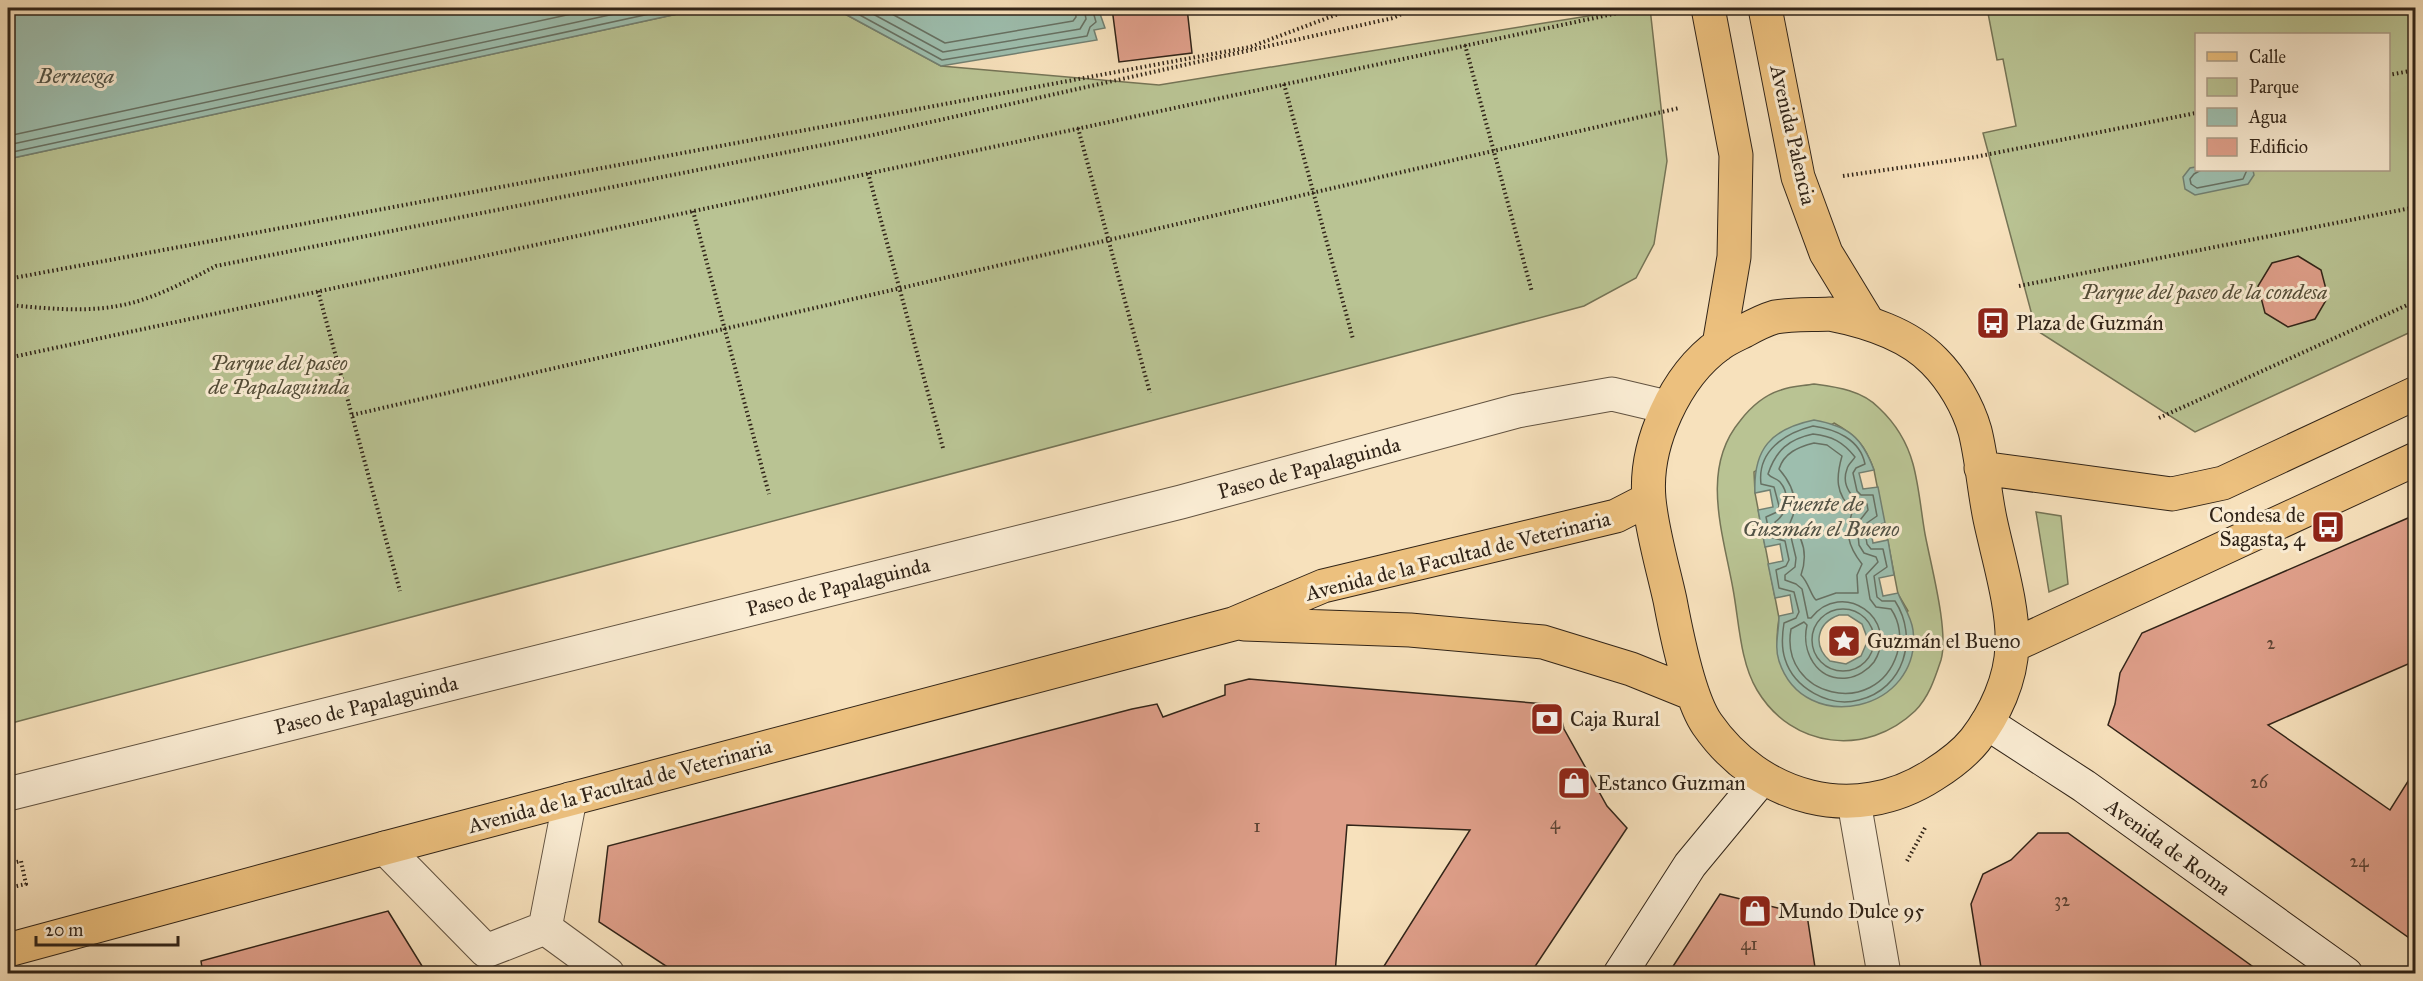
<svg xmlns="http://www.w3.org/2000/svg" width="2423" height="981" font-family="'IM FELL Great Primer',serif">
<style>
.green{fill:#b9c393;stroke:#757456;stroke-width:1.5;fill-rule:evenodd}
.water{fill:#9dbeae;stroke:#728072;stroke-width:1.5;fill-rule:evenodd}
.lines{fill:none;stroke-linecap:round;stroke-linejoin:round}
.shore{stroke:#677163;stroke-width:1.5}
.building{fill:#df9f8a;stroke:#312418;stroke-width:1.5}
.street-casing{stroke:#625341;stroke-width:35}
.secondary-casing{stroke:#312418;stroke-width:35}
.primary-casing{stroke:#312418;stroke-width:35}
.path{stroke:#312418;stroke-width:4;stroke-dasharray:1.5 3;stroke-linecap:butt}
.street{stroke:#faecd3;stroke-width:33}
.secondary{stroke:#faecd3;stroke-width:33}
.primary{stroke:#ecc07e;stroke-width:33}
.labels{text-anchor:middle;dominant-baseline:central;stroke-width:6;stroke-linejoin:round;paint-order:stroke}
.number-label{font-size:18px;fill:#5c4334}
.street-label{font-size:21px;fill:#312418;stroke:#faecd3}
.park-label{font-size:21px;font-style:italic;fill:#534c37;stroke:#faecd3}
.poi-label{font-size:21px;fill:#312418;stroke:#faecd3;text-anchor:start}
.water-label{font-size:22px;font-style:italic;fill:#515245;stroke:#faecd3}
</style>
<rect width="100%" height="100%" fill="#f7e1bc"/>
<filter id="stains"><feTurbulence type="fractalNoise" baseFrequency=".00333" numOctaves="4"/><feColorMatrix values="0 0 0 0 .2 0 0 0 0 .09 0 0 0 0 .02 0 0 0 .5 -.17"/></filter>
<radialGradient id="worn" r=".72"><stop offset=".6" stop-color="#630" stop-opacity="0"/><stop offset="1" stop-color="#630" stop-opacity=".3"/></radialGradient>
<path class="green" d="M705,8H834L941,66L1159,85L1638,8H1650L1667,161L1654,244L1636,278L1584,306L8,724V159Z
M1987,8H2415V330L2195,432L2036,330L1983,133L2016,126L2003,59L1997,60ZM2196,34H2388V170H2196Z
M1814,384C1836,387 1862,390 1879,408C1895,423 1907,442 1913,464C1919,486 1921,511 1925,534C1931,566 1949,631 1941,660C1935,678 1929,697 1915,711C1867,757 1792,749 1757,690C1740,662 1739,621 1733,589C1723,533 1700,469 1740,421C1750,408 1765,395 1781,390C1791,386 1803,386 1814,384ZM1834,423C1857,436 1865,445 1874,470L1898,594L1908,611L1820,703C1783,683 1772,660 1779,618L1755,493L1754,472Z
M2036,512L2061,516L2068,584L2049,592Z"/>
<path class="water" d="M8,8H705L8,159Z
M834,8H1098L1105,28L1094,30L1097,40L941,66Z
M2196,167V170H2253L2254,175L2248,184L2195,195L2185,189L2183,177L2190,168Z
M1814,420C1848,426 1862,437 1874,470L1859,473L1863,489L1878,487L1885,523L1870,526L1873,543L1888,540L1894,575L1879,578L1883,596L1898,593C1903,606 1911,616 1913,630C1923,711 1804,738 1779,661C1774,646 1779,632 1779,616L1793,613L1790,595L1775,598L1768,564L1783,561L1780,544L1765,547L1758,510L1773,507L1770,490L1755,493C1753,449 1771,429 1814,420ZM1839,615H1848L1862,624L1868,640L1861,656L1846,664L1830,661C1812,645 1817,623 1839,615Z"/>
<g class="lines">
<path class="shore" d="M847,8L942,60L1087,36L1090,27L1096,22L1092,8
M862,8L943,52L1080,29L1086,19L1084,8
M881,8L945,43L1073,21L1076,17L1075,8
M8,136L599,8
M8,145L642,8
M8,153L677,8
M2201,170L2194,174L2190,179L2191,184L2197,188L2243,179L2247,170
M1813,426C1835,429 1860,439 1865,464L1856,468L1853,473L1857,491L1861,495H1873L1877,516L1864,525L1867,544L1871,549H1883L1887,567L1874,576L1877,597L1882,601H1895C1919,638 1904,689 1859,700C1829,708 1794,688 1785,659C1781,647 1782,635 1784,623L1796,618L1799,612L1794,592L1779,588L1776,570L1786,566L1789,560L1785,541L1770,537L1766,517L1777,512L1779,506L1774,487L1761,484C1757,451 1785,433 1813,426Z
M1813,434C1832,436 1843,442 1855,457C1853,461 1848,464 1847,469C1841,485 1852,501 1867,504L1868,510L1857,524L1859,545L1864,553L1876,557L1878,562L1866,575L1870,599L1876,607L1891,609C1900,622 1902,639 1897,654C1876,720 1779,697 1791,629L1804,622L1807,625C1801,651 1816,681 1847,678C1857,677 1868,670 1874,662C1901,619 1842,578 1811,618H1808L1802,589L1796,584L1785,580V575L1795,567L1796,558L1791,537L1776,529L1775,522C1787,514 1791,495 1780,482C1776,478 1771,478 1768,474C1776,450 1789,439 1813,434Z
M1814,443L1827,445L1842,456C1836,477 1835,494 1853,510C1845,532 1847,545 1862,564L1857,575L1858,593H1836L1816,600C1811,596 1809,583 1801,575C1808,555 1804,538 1790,523C1800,503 1793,485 1779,469C1784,453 1798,447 1814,443Z
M1812 640a31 31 0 1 1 62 0a31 31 0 1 1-62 0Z"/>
</g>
<path class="building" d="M1112,8H1187L1192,53L1119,62Z
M2298,256L2321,270L2328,297L2315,319L2288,327L2265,313L2258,286L2272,263Z
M2415,515V661L2268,725L2390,810L2415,770V942L2108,725L2115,704L2120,673L2142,633Z
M1249,679L1558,705L1564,729L1607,806L1627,828L1530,974H1379L1470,830L1347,825L1335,974H678L599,922L608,846L1132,709L1157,704L1163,717L1225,695V685Z
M2038,833H2068L2263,974H1982L1971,904L1983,874L2011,860Z
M1720,894L1807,915L1816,974H1668Z
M388,911L427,974H203L201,961Z"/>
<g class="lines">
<defs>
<path id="street" d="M8,794L1181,502L1517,411L1612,394L1667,407
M1854,802L1884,974
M385,848L486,951L545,928L570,799
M545,928L608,974"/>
<path id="secondary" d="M1987,723L2084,786L2346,974
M1620,974L1690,865L1762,778"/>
<path id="primary" d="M1708,8L1736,155L1734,257L1719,345
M1765,8L1798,177L1826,253L1868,322
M1830,314C1866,321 1907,333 1934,361C1952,379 1968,406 1975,431C1982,459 1984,490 1990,519C1998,557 2014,608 2012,646C2011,680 1995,714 1975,740C1963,755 1949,765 1933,775C1854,826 1759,799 1707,724C1689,698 1676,632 1670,600C1663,568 1652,532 1649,499C1644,445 1675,376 1720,344C1727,339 1736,335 1744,331C1753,326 1765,320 1775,317C1792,314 1812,315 1830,314Z
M1981,468L2172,494L2223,483L2416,393
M1244,624L1410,630L1543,642L1631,669L1693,694
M2012,646L2416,459
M8,950L385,848L1233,624L1323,586L1616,516L1649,499"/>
</defs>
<use href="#street" class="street-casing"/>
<use href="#secondary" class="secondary-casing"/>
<use href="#primary" class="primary-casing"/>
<path class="path" d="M1465,45L1532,292
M2388,75L2416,70
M1284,84L1353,339
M1078,128L1150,393
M868,173L943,448
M1843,176L1975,157L2196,113
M693,211L769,494
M8,279L1250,47L1354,8
M2019,286L2416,207
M318,291L400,591
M8,305C45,308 85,313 123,305C156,298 187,281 216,266L873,135L1393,18L1414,8
M8,358L1641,8
M352,415L1679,108
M2159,418L2416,301
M1907,861L1925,828
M8,864L21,861L26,884L8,888"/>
<use href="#street" class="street"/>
<use href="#secondary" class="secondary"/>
<use href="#primary" class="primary"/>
</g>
<defs>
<symbol id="bus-square" viewBox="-11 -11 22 22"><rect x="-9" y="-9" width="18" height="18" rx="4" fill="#8f2418" stroke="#faecd3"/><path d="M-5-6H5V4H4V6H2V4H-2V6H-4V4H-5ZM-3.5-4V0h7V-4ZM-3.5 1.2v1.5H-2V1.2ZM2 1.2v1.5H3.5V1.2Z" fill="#fff"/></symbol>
<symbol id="sight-square" viewBox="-11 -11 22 22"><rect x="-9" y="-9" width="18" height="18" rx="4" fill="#8f2418" stroke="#faecd3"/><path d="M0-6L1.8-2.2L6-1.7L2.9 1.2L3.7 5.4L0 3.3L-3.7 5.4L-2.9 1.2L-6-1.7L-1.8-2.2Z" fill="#fff"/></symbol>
<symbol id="bank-square" viewBox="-11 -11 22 22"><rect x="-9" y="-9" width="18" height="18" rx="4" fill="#8f2418" stroke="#faecd3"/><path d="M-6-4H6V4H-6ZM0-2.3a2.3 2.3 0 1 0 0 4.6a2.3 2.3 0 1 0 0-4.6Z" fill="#fff"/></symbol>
<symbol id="shop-square" viewBox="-11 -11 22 22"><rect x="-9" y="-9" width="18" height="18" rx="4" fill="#8f2418" stroke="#faecd3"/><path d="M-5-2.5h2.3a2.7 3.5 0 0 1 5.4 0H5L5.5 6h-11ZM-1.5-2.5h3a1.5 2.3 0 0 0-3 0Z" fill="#fff"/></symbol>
</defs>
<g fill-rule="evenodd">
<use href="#bus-square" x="1974" y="304" width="38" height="38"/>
<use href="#bus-square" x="2309" y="508" width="38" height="38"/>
<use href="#sight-square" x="1825" y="622" width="38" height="38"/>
<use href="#bank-square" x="1528" y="700" width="38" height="38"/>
<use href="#shop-square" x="1555" y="764" width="38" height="38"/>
<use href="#shop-square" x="1736" y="892" width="38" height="38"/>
</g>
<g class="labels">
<g class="number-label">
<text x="2271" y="643">2</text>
<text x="2259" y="782">26</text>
<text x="1555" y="823">4</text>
<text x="1257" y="826">1</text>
<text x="2359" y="861">24</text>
<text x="2062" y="900">32</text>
<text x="1749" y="944">41</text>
</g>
<g class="street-label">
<text transform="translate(1793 135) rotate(77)">Avenida Palencia</text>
<text transform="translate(1309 468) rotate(-15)">Paseo de Papalaguinda</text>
<text transform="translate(1458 556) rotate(-14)">Avenida de la Facultad de Veterinaria</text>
<text transform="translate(838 587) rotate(-14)">Paseo de Papalaguinda</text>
<text transform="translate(366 705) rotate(-14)">Paseo de Papalaguinda</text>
<text transform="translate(620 786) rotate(-15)">Avenida de la Facultad de Veterinaria</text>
<text transform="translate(2168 847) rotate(36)">Avenida de Roma</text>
</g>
<g class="park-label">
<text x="2204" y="292">Parque del paseo de la condesa</text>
<text x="279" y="363">Parque del paseo<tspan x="279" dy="24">de Papalaguinda</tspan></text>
</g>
<g class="poi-label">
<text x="2016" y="323">Plaza de Guzmán</text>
<text x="2305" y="515" text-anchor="end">Condesa de<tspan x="2305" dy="24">Sagasta, 4</tspan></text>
<text x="1867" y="641">Guzmán el Bueno</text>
<text x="1570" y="719">Caja Rural</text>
<text x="1597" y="783">Estanco Guzman</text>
<text x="1778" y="911">Mundo Dulce 95</text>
</g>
<g class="water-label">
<text x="76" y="75">Bernesga</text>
<text x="1821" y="503">Fuente de<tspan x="1821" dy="25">Guzmán el Bueno</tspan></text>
</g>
</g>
<rect width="2423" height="981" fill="none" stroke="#f7e1bc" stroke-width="30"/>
<rect x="9" y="9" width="2405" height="963" fill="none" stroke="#312418" stroke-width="3"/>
<rect x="15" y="15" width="2393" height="951" fill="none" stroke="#312418" stroke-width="1.5"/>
<rect x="2195" y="33" width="195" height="138" fill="#faecd3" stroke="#aa9c88" stroke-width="1.5"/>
<rect x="2207" y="52" width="30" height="9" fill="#ecc07e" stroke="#aa9c88" stroke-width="1.5"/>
<text x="2249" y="63" font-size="18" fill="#312418">Calle</text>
<rect x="2207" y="78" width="30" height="18" fill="#b9c393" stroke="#aa9c88" stroke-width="1.5"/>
<text x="2249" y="93" font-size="18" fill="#312418">Parque</text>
<rect x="2207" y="108" width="30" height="18" fill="#9dbeae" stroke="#aa9c88" stroke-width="1.5"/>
<text x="2249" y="123" font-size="18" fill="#312418">Agua</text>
<rect x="2207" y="138" width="30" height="18" fill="#df9f8a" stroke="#aa9c88" stroke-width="1.5"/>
<text x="2249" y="153" font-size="18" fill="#312418">Edificio</text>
<path d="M36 936v9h142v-9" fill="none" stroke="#312418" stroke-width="3"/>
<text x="45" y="936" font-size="18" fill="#312418" stroke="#faecd3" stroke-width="4.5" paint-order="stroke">20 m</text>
<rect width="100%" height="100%" filter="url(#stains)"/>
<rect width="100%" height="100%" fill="url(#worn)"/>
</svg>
